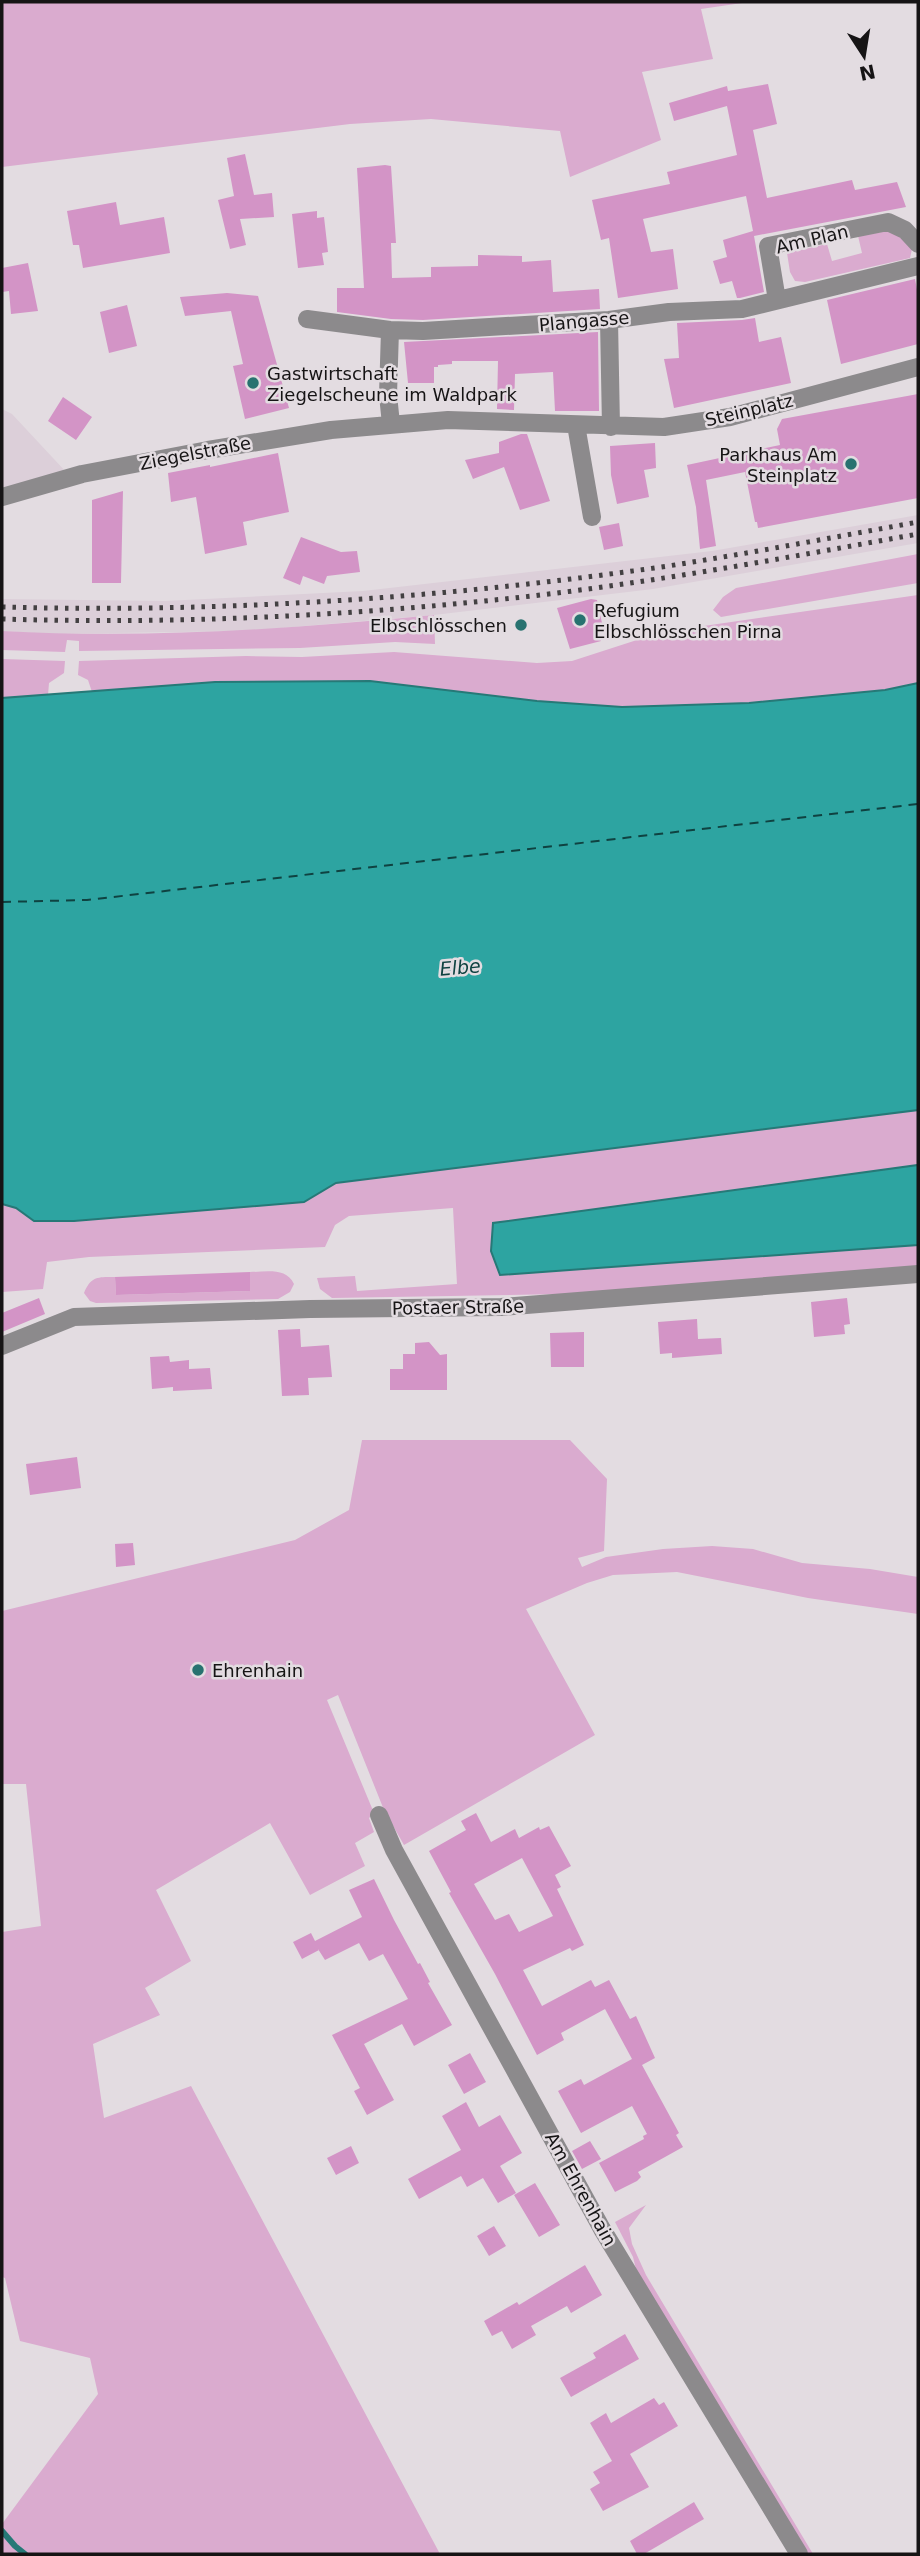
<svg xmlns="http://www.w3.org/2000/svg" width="920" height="2556" font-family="'DejaVu Sans',sans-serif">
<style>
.built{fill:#dccfd9}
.green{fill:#daabcf}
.water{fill:#2da4a1;stroke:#267977;stroke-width:2}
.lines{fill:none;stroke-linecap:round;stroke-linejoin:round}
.stream{stroke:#267977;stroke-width:6}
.ferry{stroke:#0f4241;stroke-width:2;stroke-dasharray:9 7;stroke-linecap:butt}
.building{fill:#d394c6;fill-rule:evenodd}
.minor{stroke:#8c8a8c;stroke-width:18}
.rail{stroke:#434042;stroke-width:5;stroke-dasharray:3.5 7;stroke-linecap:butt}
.poi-dot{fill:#287270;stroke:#e3dce1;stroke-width:2.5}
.labels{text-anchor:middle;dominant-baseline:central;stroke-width:5;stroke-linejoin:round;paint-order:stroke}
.street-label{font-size:18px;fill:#161415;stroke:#e3dce1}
.poi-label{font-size:18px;fill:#161415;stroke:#e3dce1;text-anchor:start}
.water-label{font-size:19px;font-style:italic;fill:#0f4241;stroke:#e3dce1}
</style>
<rect width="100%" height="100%" fill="#e3dce1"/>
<path class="built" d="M2,409L12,414L67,473L2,489Z
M918,515V543L653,589L434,615L245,631L50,634L2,631V599L165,601L363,591L712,551Z"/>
<path class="green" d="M2,2H749L701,9L713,59L642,72L661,140L570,177L560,131L431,119L350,124L2,167Z
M893,230L912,249L910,258L805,282L795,281L790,272L787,253L827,244L832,261L862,253L858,236Z
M918,554V583L721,617L713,610L723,597L736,588Z
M918,595V683L885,690L749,703L622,707L215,682L92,692L88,680L78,675L79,661L246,656L302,657L394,652L537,663L572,661L640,639L683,629Z
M434,615L435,644L395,642L300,648L79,651V641L67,640L65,652L2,650V631C146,639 291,629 434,615Z
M2,659L65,661L64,673L49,683L48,695L2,698Z
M918,1110V1165L493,1223L491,1251L500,1275L918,1245V1268L564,1294L332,1298L320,1289L317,1278L355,1276L357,1291L457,1284L453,1208L349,1216L335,1225L325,1247L89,1257L47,1262L43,1289L2,1292V1204L16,1208L34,1221H74L304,1202L336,1183Z
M250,1272C266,1272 286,1267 294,1284L290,1292L278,1299L96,1303L90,1301L84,1293C91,1276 98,1277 115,1277L116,1295L250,1291Z
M362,1440H570L607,1479L604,1551L578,1558L582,1567L606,1557L663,1549L712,1546L753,1549L802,1563L870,1569L918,1577V1614L808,1598L677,1572L613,1575L587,1583L526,1609L595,1735L404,1845L384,1810L338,1695L327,1700L374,1813L369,1818L374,1832L355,1843L365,1866L310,1895L270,1823L156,1890L191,1961L145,1988L160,2015L93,2044L104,2118L191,2086L440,2554H2V2524L98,2394L90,2358L20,2341L5,2278L2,2277V1932L41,1926L26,1784H2V1611L295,1540L349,1510Z
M646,2205L629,2228L632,2244L646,2275L813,2554H807L636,2269L633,2257L615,2222Z"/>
<path class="water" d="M370,681L537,701L622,707L749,703L885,690L918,683V1110L336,1183L304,1202L74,1221H34L16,1208L2,1204V698L215,682Z
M918,1165V1245L500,1275L491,1251L493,1223Z"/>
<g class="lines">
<path class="stream" d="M2,2531L15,2546L25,2554"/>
<path class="ferry" d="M2,902L87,900L918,804"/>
</g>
<path class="building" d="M768,84L777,124L753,130L767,198L852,180L855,190L897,182L906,207L754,236L764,292L740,298H737L732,281L720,284L713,261L727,257L723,240L753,231L746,196L643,219L651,252L673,249L678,289L618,298L609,238L601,240L592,200L670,184L667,172L737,155L727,106L674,121L669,103L727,86L728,91Z
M245,154L254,195L272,193L274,217L240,219L246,245L230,249L218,200L234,196L227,158Z
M385,165L391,166L396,243H391L392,278L431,277V267L478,266V255L522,256V262L551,260L553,292L599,289L600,309L423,320L391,319L337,312V288H364L357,168Z
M116,202L120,225L164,217L170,253L83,268L79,245H73L67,211Z
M317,211V218L324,217L328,252L322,253L324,265L298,268L292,214Z
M28,263L38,311L11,314L9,291L2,292V268Z
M915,279L918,295V344L841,364L827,300Z
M227,293L258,296L289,408L245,419L233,366L243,364L231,311L185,316L180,297Z
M127,305L137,346L109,353L100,312Z
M755,318L759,342L781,337L791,383L674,408L664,359L679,358L677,323L742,320Z
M598,332L599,411H555L553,372L515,374L514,410L497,409L498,361H452V364L438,365V367H434V383H408L404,342Z
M918,394V498L758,528L757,522H755L745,472L706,480L716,546L700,549L696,507L687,465L780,445L777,429L782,419Z
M63,397L92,417L76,440L48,421Z
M521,434H527L550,501L520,510L504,467L473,479L465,460L499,453V442Z
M655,443L656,468L644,470L649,497L617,504L611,475L610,446Z
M278,453L289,512L243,522L247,545L205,554L196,497L171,502L168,473L210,465V467Z
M123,491L121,583H92V500Z
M619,523L623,546L604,550L599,527Z
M301,537L341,552L357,551L360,572L327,576L324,584L303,576L300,585L283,578Z
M591,599L597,600L602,623L595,625L601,641L570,649L557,608Z
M250,1272V1291L116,1295L115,1277Z
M39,1298L45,1314L2,1332V1313Z
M847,1298L850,1324L844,1325L845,1334L814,1337L811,1302Z
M697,1319L698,1339L721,1338L722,1354L672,1358V1353L660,1354L658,1322Z
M300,1329L301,1347L329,1345L332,1377L308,1378L309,1395L282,1396L278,1330Z
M584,1332V1367H551L550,1333Z
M415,1343L429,1342L440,1355L447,1354V1390H390V1369H403V1354H415Z
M169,1356L170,1362L189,1360V1369L210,1368L212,1389L173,1391V1387L152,1389L150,1357Z
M77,1457L81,1488L30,1495L26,1464Z
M133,1543L135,1565L116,1567L115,1544Z
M476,1813L491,1842L515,1829L519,1838L539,1827L540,1830L549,1826L571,1866L555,1875L561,1887L557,1889L584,1945L572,1951L570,1948L523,1970L542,2006L591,1980L595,1987L609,1980L630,2019L636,2016L655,2058L642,2065L679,2133L676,2135L683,2147L638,2172L641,2177L637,2181L615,2192L599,2163L644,2139L643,2136L647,2134L632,2106L581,2133L558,2091L581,2079L584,2085L632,2059L605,2009L561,2033L564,2040L537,2055L495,1974L449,1893L451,1892L429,1851L466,1830L461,1821ZM522,1858L553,1916L519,1932L509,1914L495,1920L474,1884Z
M374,1879L394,1920L418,1964L420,1963L430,1982L428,1983L452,2025L414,2046L402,2024L364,2044L394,2100L367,2115L354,2091L360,2088L332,2035L408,1999L383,1954L369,1961L359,1943L325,1960L318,1949L319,1950L302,1959L293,1942L311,1933L315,1941L362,1917L349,1890Z
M470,2053L486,2082L464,2094L448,2065Z
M466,2102L479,2127L500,2115L522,2153L500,2166L516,2193L498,2203L483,2178L467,2187L461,2176L419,2199L408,2179L461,2150L442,2116Z
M590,2141L601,2159L582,2169L572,2151Z
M351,2146L359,2163L336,2175L327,2158Z
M535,2183L560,2225L539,2237L514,2195Z
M494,2226L506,2246L489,2256L477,2236Z
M585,2265L602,2295L571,2313L567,2306L531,2326L536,2335L512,2349L502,2331L492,2336L484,2321L517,2302L519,2305Z
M625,2334L639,2359L571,2397L560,2378L596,2358L593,2353Z
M654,2398L659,2405L664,2402L678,2426L630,2454L649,2487L603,2511L590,2489L600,2483L593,2472L612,2461L590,2423L606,2413L611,2423Z
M694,2502L704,2519L644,2554H637L630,2541Z"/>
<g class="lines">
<path class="minor" d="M777,300L768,246L888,222L905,230L918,244
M307,319L390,330L423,331L609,320L669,312L742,309L918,266
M609,320L611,427
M390,330L388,395L391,424
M576,425L592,517
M2,497L82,474L208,450L331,430L448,420L664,427L730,417L918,367
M2,1346L74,1317L310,1309L501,1307L918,1274
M379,1815L394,1850L602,2229L799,2554"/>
<path class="rail" d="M2,607C224,613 448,598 668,566C751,553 835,537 918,522
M2,619C166,624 330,617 494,600C636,586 778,559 918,534"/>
</g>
<g class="poi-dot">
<circle cx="253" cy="383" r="7"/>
<circle cx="851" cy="464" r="7"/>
<circle cx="580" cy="620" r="7"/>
<circle cx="521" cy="625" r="7"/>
<circle cx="198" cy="1670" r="7"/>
</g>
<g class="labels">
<g class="street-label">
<text transform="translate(812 239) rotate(-13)">Am Plan</text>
<text transform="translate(584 321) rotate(-5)">Plangasse</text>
<text transform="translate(749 410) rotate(-13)">Steinplatz</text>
<text transform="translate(195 453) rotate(-11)">Ziegelstraße</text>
<text transform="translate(458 1307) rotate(-1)">Postaer Straße</text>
<text transform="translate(581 2189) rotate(61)">Am Ehrenhain</text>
</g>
<g class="poi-label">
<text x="267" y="373">Gastwirtschaft<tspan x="267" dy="21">Ziegelscheune im Waldpark</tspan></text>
<text x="837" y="454" text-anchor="end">Parkhaus Am<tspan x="837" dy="21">Steinplatz</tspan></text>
<text x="594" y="610">Refugium<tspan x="594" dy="21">Elbschlösschen Pirna</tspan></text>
<text x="507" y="625" text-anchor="end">Elbschlösschen</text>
<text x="212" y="1670">Ehrenhain</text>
</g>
<g class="water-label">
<text transform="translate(460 967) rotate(-5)">Elbe</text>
</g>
</g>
<rect width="920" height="2556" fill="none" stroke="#161415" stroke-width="7"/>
<g transform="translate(864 56) rotate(168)" stroke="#e3dce1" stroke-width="5" paint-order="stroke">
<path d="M0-5L12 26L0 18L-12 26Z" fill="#161415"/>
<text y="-10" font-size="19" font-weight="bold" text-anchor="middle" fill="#161415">N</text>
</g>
</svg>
